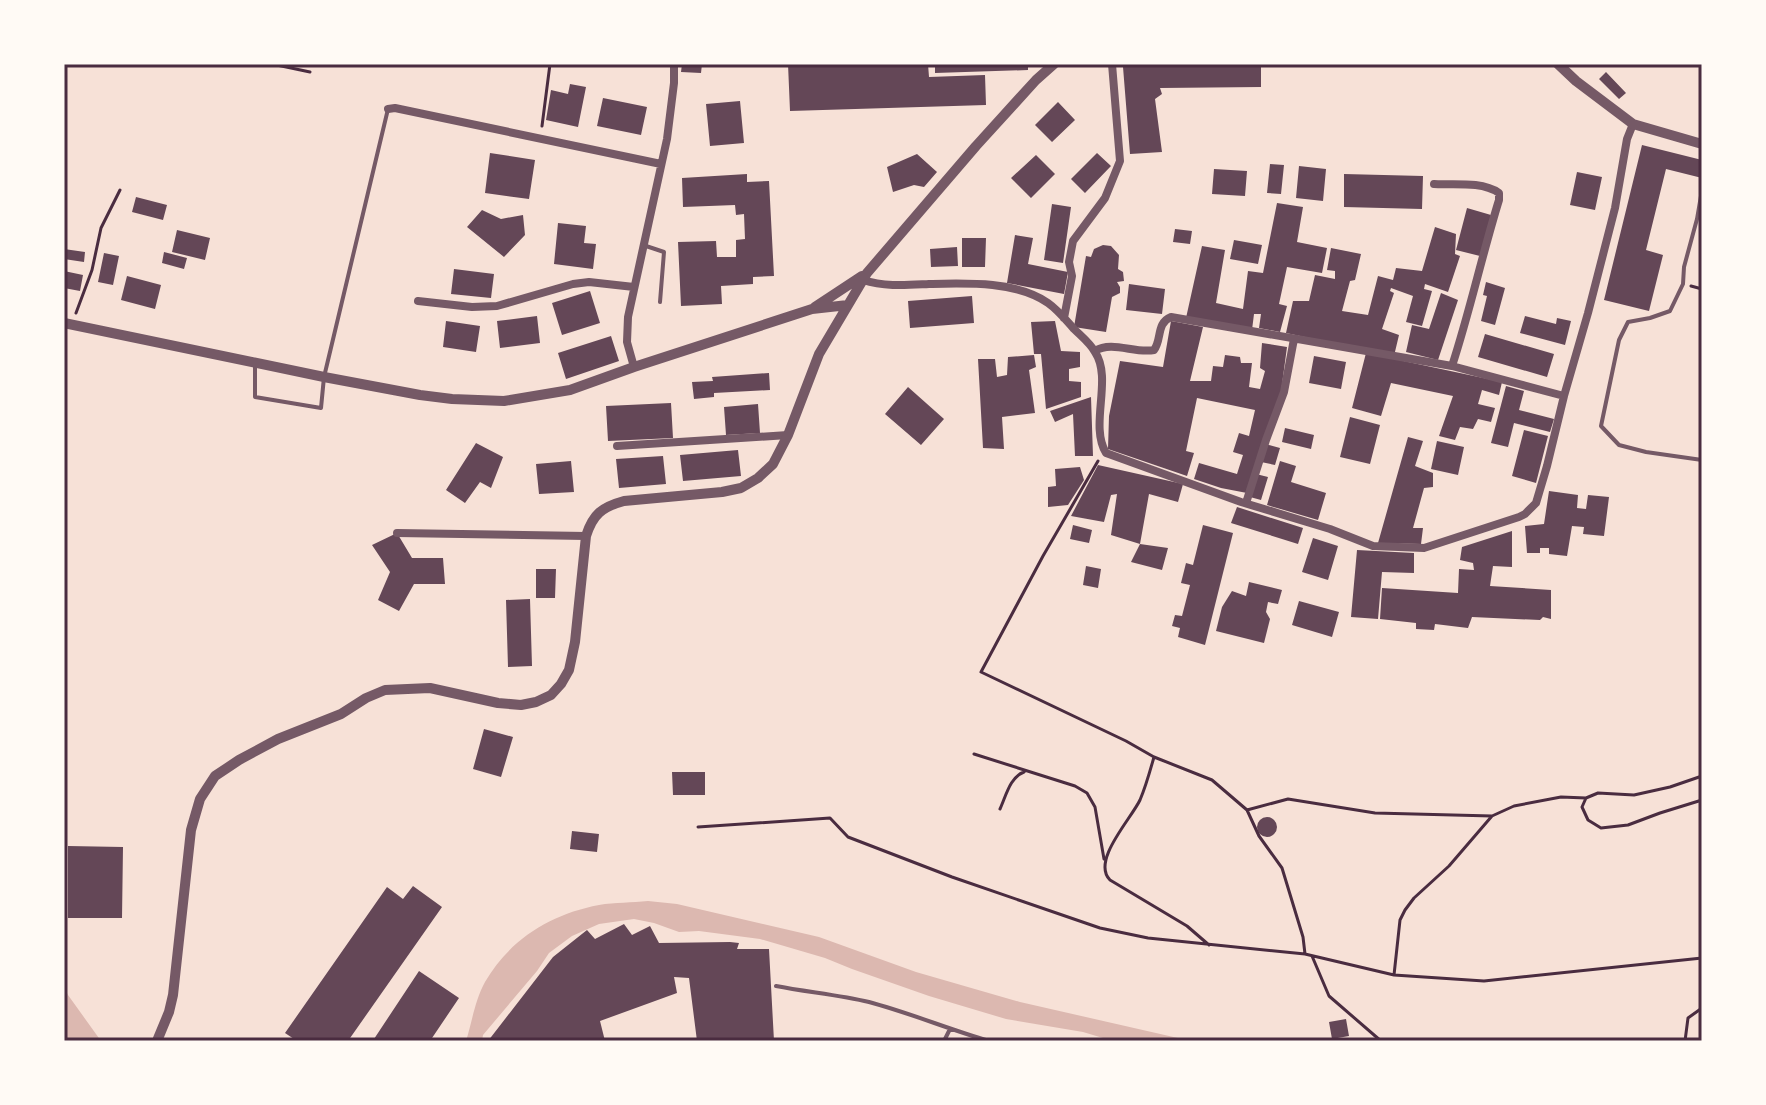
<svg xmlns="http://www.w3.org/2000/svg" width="1766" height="1105" font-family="'Sofia Sans Condensed',sans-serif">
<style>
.water{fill:#dcb8b0}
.building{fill:#644757}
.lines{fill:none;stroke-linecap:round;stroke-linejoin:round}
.path{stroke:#4a2c40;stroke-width:3}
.service{stroke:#755966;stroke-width:4}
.minor{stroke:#755966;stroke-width:8}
.tertiary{stroke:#755966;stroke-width:10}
.neatline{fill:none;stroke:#4a2c40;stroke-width:3}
</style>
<rect width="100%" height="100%" fill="#f7e1d7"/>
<path class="water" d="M648,901L677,904L819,937L916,972L1020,1002L1191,1041H1113L1083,1032L1006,1019L929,996L852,969L825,958L760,939L699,931L679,932L654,923L634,919L599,924L572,936L549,953L537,971L483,1035L482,1041H466C472,1022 475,1000 485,982C510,939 551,914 599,905C615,902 632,903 648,901Z
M64,987L68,995L101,1041H64Z"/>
<path class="building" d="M682,64H702L701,73L681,72Z
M788,64H928L929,77L985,75L986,105L790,111Z
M935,64H1028V70L935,73Z
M1144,64H1261V87L1160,88L1162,94L1155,99L1162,152L1130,154L1123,67Z
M1606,72L1626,93L1619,99L1599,79Z
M570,84L586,87L578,127L546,120L551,90L568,94Z
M603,98L647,107L641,135L597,126Z
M740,101L744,143L710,146L706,104Z
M1058,102L1075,120L1052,142L1035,125Z
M1642,145L1702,160V178L1666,169L1646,250L1663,255L1649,311L1604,300Z
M490,153L535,160L529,199L485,193Z
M1097,153L1111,166L1085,193L1071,179Z
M917,154L937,172L924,187L914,185L893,192L887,167Z
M1036,155L1055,174L1031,198L1011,178Z
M1270,164L1284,165L1281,194L1267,193Z
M1299,166L1326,169L1323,201L1296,198Z
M1214,169L1247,171L1245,196L1212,194Z
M1577,172L1602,177L1595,210L1570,205Z
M747,174V182L769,181L774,276L753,277V284L721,286L722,304L681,306L678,242L716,241L717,257H736V240L745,239L744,214L736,215L735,205L683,207L682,178Z
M1344,174L1423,176L1422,209L1344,207Z
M136,197L167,205L163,220L132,212Z
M1277,203L1303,207L1297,242L1327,248L1322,273L1287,267L1279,304L1287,306L1280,332L1259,328L1261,314H1254L1252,330L1186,318L1202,246L1225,250L1216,303L1243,309L1248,271L1263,273Z
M1052,204L1071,207L1063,263L1044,260Z
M1467,208L1491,215L1480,256L1456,250Z
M482,210L501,219L523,215L525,235L504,257L467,227Z
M558,223L586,226L584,243L596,244L593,269L554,264Z
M1435,227L1456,234L1455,254L1460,256L1448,292L1425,284L1424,289L1432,291L1422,326L1406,322L1413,296L1391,288L1390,291L1394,293L1382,329L1399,335L1394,356L1286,333L1293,301H1309L1315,275L1335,279V271L1327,270L1331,248L1361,254L1355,280L1350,281L1342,311L1368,315L1378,276L1393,280L1396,268L1422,271Z
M1175,229L1192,231L1190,244L1173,242Z
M177,230L210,238L205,260L172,252Z
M1015,235L1033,238L1028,264L1068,272L1064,294L1007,283Z
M962,238H986L985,267H962Z
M1234,240L1262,245L1258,264L1230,259Z
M1103,245L1111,246L1119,255L1118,269L1123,272L1124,281L1117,282L1120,287V293L1112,297L1106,332L1074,327L1086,256L1091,257L1094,249Z
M957,247L958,266L931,267L930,249Z
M64,249L85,252L84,262L64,259Z
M164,252L187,258L184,269L162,263Z
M104,253L119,256L113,285L98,282Z
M454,269L494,274L491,298L451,294Z
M64,271L83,275L80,291L64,288Z
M127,276L161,285L155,309L121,300Z
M1486,282L1505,288L1495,325L1481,321L1487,296L1483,295Z
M1129,284L1165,289L1162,314L1126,310Z
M590,291L600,323L562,335L552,303Z
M1441,293L1458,300L1438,360L1406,352L1412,325L1429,329Z
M972,296L974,323L910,328L908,301Z
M537,316L540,343L500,348L497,321Z
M1525,316L1556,324L1557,318L1571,321L1565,345L1520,333Z
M446,321L480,326L476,352L443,347Z
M1055,321L1061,351L1080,352V367L1069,369V381L1081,382V397L1046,409L1041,354H1034L1031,322Z
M1171,321L1203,327L1190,381H1211L1213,366L1223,367L1225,355L1240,357L1241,363H1252L1249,387L1260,389L1265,371L1260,368L1262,343L1287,347L1281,392L1247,493L1221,488L1194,479L1199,463L1237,474L1243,455L1233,452L1239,433L1249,436L1255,410L1197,398L1186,451L1194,453L1187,476L1108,449L1109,416L1120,361L1163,367Z
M1485,334L1554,354L1547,377L1478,357Z
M611,336L619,361L566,379L558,353Z
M1366,353L1502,382L1499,395L1482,390L1478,404L1495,408L1491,422L1478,419L1473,429L1460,427L1455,440L1439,436L1453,396L1391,383L1381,416L1352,408Z
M1034,355L1036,367L1029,370L1035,413L1002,417L1004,449L983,448L978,359H995L997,377L1007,375L1008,357Z
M1314,356L1346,362L1341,389L1309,383Z
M769,373L770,390L714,393V397L694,399L692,382L713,381L712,377Z
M1506,386L1524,391L1519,410L1554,419L1550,432L1514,423L1508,447L1491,443Z
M908,387L944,419L921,445L885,414Z
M1091,397L1093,456H1075L1073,414L1055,422L1050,411Z
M671,403L673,438L608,441L606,406Z
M758,404L760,433L726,435L724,407Z
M1350,417L1380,425L1370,464L1340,457Z
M1285,428L1314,435L1311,449L1282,442Z
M1524,430L1548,436L1536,483L1512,476Z
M1408,437L1423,441L1415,466L1433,473V487L1424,488L1413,528H1423L1421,544L1378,543Z
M1437,441L1464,447L1458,475L1431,469Z
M476,443L503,457L491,488L480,482L465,503L446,490Z
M1265,444L1280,448L1275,465L1261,462Z
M738,450L741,476L683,481L680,455Z
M663,456L666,484L619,488L616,459Z
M571,461L574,492L539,494L536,464Z
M1280,461L1296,466L1291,482L1326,493L1318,520L1267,505Z
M1098,465L1183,484L1178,502L1149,494L1140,544L1168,548L1162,570L1131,562L1140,544L1111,535L1117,494L1111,495L1104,522L1071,516Z
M1080,467L1084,480L1068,505L1048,507V487L1056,486L1055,469Z
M1256,474L1268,477L1261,500L1250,497Z
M1549,491L1578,495L1577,508L1586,509L1588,495L1609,497L1604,536L1583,534L1584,527L1572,526L1567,556L1549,554V548H1540V553H1527L1525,526L1544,524Z
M1237,507L1303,528L1298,544L1231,523Z
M1073,525L1092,530L1089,543L1070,539Z
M1203,525L1233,533L1205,645L1178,637L1180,628L1172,626L1175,615L1182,616L1190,585L1181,583L1186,563L1193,565Z
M1512,531V567L1493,566L1490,586L1551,590V619L1543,617L1540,620L1472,617L1468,628L1435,624L1434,630L1416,629V623L1380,619L1382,588L1458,593L1459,569L1474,570L1473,563L1460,560L1462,547Z
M397,533L412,558H443L445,584H414L399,611L378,600L390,572L372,545Z
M1313,538L1338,546L1328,580L1302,572Z
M1357,550L1414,553V573L1382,572L1378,619L1351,617Z
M1086,566L1101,569L1098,588L1083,585Z
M536,569H556L555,598H536Z
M1249,582L1282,590L1278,604L1268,602L1266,612L1270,619L1264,643L1216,631L1222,607L1232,591L1246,596Z
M530,599L532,666L508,667L506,600Z
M1299,601L1339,612L1332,637L1292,625Z
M484,729L513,737L501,777L473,769Z
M672,772H705V795H673Z
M1257 827a10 10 0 1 1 20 0a10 10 0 1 1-20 0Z
M572,831L599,834L597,852L570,849Z
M68,846L123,847L122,918H68Z
M413,886L442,907L348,1041H297L285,1033L387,887L403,899Z
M624,924L632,935L650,926L659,943L730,942L739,943L737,949H769L774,1041H697L689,978L674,977L677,993L600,1021L605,1041H488L553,957L587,930L595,939Z
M419,971L459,998L430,1041H377L374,1039Z
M1346,1019L1349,1036L1332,1039L1329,1022Z"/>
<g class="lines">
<path class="path" d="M272,64L310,72
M542,126L550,64
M1691,286L1702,289
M76,313L92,270L101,228L120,190
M1098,461L1043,556L981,672L1126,741L1154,757L1212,780L1247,810L1259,836L1282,868L1303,937L1305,954
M974,754L1075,786L1087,793L1095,807L1104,859
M1154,757C1150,771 1146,786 1140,800C1131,819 1091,861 1110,880L1187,926L1209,945
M1702,776L1670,787L1634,795L1598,793L1586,798L1582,807L1588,820L1601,828L1628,825L1660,813L1702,800
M1000,809C1006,796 1010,777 1024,772
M1247,810L1288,799L1375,813L1492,816
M698,827L830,818L848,837L952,877L1100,928L1148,938L1305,954L1394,975L1484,981L1702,958
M1312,956L1329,996L1381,1041
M1394,975L1400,920L1405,910L1414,898L1449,866L1492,816L1514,806L1561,797L1586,798
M1685,1041L1688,1018L1702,1008"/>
<path class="service" d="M1702,190L1697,219L1684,267L1683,284L1670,311L1650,318L1628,322L1619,340L1601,426L1619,445L1646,452L1702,460
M646,246L664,252L660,302
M255,364V397L321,408L324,377L388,109
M776,986C807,992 839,995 869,1002C910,1013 948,1029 989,1041
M944,1041L950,1029"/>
<path class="minor" d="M388,109L395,108L661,164
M1434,184C1453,185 1482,181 1499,193V200C1482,255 1470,311 1452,366
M863,280C885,287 907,285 929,284C967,283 1016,281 1048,303C1058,310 1066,320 1074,329C1081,336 1090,343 1095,352C1113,379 1089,425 1106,453L1241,502L1330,529L1373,546L1424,548L1519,517L1525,514L1536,503L1547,466L1564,396L1588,313L1615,208L1627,139L1633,124
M418,301L472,307L497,306L573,284L589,282L634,287
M1064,318L1072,276L1069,262L1073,241L1105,198L1120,161L1112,64
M1095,351C1112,340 1135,354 1154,350C1162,340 1156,323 1171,317L1452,366L1564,396
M634,367L627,342L628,317L667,139L674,83V64
M617,446L788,435
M1246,503L1266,440L1284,392L1294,339
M397,533L586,536"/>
<path class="tertiary" d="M1558,64L1576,81L1633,124L1702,144
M815,307L862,276
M64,323L324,377L420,395L452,399L504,401L570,390L634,367L812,309L848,305
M157,1041L169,1012L173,995L191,830L200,799L215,776L239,760L278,739L341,714L366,698L385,690L430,688L498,703L521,705L536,702L551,695L561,684L569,670L575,642L586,536C593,514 602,507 624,501L722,492L741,488L758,478L773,464L788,435L819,354L867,273L976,146L1036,80L1054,64"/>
</g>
<rect width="1766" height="1105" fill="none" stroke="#fffaf5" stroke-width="132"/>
<rect x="66" y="66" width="1634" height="973" class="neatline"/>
</svg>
